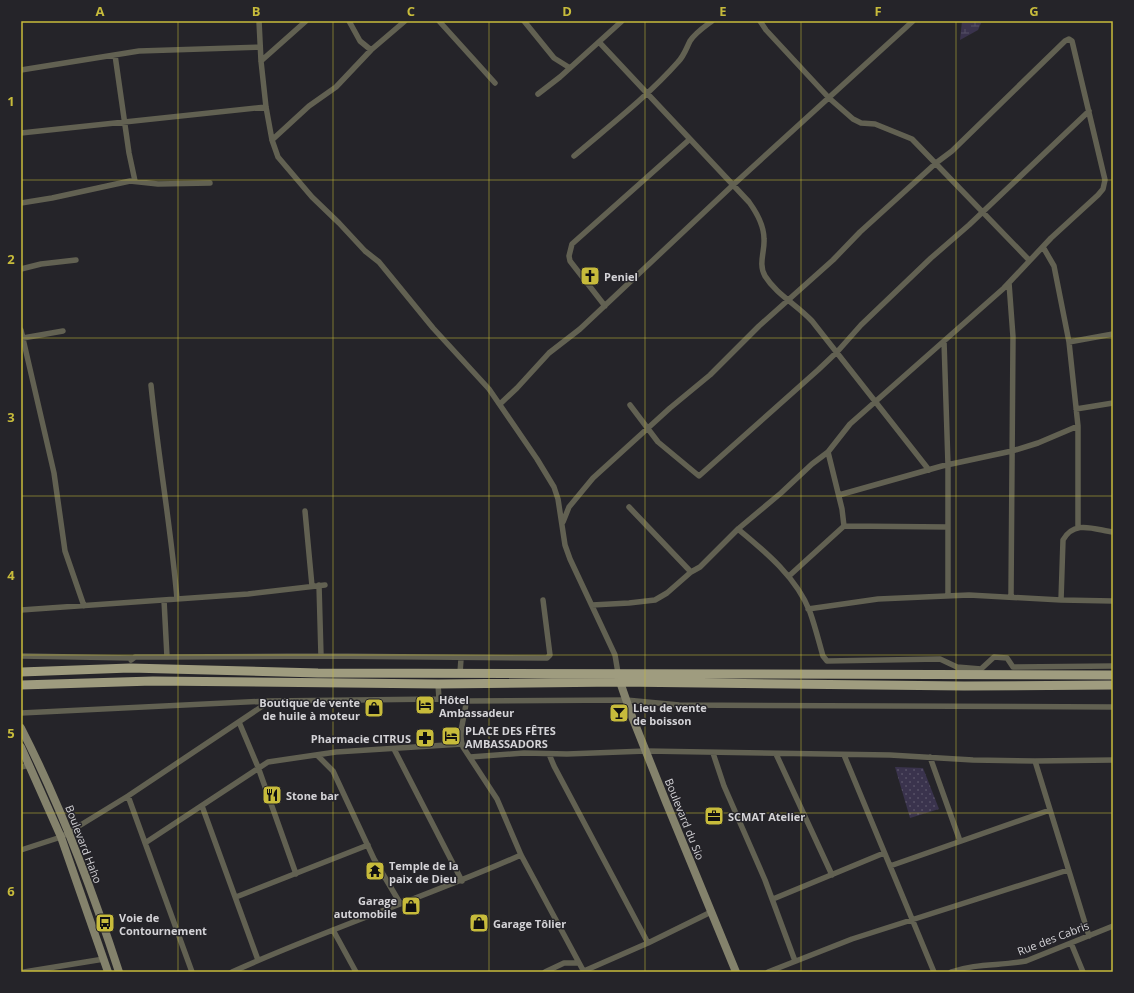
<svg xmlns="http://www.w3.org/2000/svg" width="1134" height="993" font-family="'Open Sans',sans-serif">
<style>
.grass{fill:url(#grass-dots)}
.wetland{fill:url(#wetland-marsh)}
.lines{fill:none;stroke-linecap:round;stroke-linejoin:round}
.street{stroke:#626152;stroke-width:5.5}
.secondary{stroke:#84826c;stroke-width:8}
.primary{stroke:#9f9c7f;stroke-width:9}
.grid{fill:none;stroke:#c7bb3b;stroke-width:1;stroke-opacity:0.55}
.labels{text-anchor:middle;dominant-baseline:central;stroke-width:3;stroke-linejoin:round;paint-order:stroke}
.poi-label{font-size:11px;font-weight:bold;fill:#d4d3d7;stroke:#252429;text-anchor:start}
.street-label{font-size:11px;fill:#d4d3d7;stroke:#252429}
.neatline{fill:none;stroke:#c7bb3b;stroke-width:1.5}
.grid-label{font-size:13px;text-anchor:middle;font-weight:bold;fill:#c7bb3b}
</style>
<defs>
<pattern id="grass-dots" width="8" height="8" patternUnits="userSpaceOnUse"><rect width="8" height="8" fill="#3a334d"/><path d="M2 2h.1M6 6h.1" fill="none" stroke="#565066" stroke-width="1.8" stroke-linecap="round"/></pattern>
<pattern id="wetland-marsh" width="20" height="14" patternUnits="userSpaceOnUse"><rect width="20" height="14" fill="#3a334d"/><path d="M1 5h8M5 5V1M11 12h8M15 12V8" fill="none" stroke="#565066"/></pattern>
</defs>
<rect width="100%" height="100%" fill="#252429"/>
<path class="grass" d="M895,767L923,768L939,809L910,818Z"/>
<path class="wetland" d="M962,21H982L978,30L960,40Z"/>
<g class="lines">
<path class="street" d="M259,21L261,61L266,107L272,140L278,157L312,197L339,223L365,251L379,262L433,328L489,389L537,459L554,487L558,499L565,545L570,559L615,655L618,673
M349,21L360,41L371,50
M439,21L495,83
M524,21L554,58L570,68
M760,21L766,30L829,98L853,119L861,123L875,124L912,139L1029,260
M599,42L749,202C757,213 764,225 764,239C765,251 758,264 765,276C776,294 797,305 812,321L929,470
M115,55L129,153L135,181
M261,61L306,21
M21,70L139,51L260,47
M538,94L560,77L622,21
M21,133L266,107
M272,140L309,106L336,87L371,50L405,21
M574,156C609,126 647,97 678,62C684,56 686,49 690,41C695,33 704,27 712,21
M21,203L52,198L130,181L158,184L210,183
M1043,247L1054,266L1069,342L1078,426V527
M21,269L41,264L76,260
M1009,283L1013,337L1011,596
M605,306L570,261L569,256L572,244L690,139
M21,330L54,473L65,551L84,606
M23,338L63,331
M944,341L948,465V596
M1069,342L1113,334
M151,385C158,456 171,527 177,599
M500,404L517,388L549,353L580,329L733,185L913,21
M630,405L658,442L699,476L818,370L837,352L861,325L931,258L969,225L1089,111
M1076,409L1113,403
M828,452L842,509L844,526
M839,495L942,466L1012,451L1038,443L1078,426
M629,507L691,572
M305,511L312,586
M563,522L569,507L593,478L670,408L710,375L759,326L833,260L860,232L936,163L952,151L1065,41L1069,39L1072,41L1105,180L1103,189L1098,195L1051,238L1004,288L850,424L828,452L812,464L781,493L738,529L700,567L691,572L667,593L655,600L629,603L592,605
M738,529C766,552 797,578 810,612C815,626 819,642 823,656L827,661L940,659L957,667L962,674
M789,576L844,526L948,527
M1061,600L1063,540C1074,520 1093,529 1113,532
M808,609L878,599L969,595L1061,600L1113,601
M21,610L248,594L325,585
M21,656L133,658
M321,656L547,658L550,655L543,600
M167,657L321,656L319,585
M131,660L135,657H167L164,600
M957,667L981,669L994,657L1007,658L1013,667L1113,666
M460,673L461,659
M438,684L439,699L466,701C466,715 457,733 463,747L497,799L521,855L584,972
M466,701L626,700L679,705L1113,707
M21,713L268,701
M239,722L258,767L296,874
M394,749L462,881
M713,753L724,786L765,880L795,961
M549,754L554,766L648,943
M776,754L832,875
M317,755L333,771L374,859L400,903
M844,755L934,972
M470,757L524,753L567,754L646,751L890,755L973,760L1035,761L1113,760
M930,757L960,841
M1035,761L1089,936
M21,767L30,765
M128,796L192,972
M202,806L258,960
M145,843L268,762L336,752L462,744
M21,850L61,837L128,796L270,701L439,699
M890,866L1050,810
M236,897L368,845
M773,899L884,853
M333,930L356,972
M1071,943L1083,972
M584,971L648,943L711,912
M24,972L104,959
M232,972C327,929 426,897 521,855
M545,972L564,963H579
M768,972L852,939L1068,870
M951,972C976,963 1001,966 1026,961L1113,926"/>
<path class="secondary" d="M618,676L631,714L666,802L736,972
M21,728C61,806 92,889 119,972
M21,747L61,837L108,972"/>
<path class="primary" d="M21,672L130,668L318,673L1113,675
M21,685L153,681L438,684L619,682L964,686L1113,685"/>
</g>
<path class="grid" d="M178,21V972M333,21V972M489,21V972M645,21V972M801,21V972M956,21V972M21,180H1113M21,338H1113M21,496H1113M21,655H1113M21,813H1113"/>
<defs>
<symbol id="church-square" viewBox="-11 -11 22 22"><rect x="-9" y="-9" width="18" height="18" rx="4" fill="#c7bb3b" stroke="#252429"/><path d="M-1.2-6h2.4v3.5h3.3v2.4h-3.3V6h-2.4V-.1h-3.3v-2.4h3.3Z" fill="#111"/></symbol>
<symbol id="hotel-square" viewBox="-11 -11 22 22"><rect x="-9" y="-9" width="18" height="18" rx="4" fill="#c7bb3b" stroke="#252429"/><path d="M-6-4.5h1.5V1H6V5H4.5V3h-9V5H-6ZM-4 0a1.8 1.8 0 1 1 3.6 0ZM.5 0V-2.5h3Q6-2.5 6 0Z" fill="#111"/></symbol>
<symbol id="shop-square" viewBox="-11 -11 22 22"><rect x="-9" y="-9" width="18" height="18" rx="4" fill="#c7bb3b" stroke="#252429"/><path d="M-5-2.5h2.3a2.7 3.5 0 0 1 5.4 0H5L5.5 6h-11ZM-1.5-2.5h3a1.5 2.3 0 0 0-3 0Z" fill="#111"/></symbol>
<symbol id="bar-square" viewBox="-11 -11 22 22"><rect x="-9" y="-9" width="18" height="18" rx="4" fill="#c7bb3b" stroke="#252429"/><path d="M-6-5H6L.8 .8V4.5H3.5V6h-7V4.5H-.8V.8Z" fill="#111"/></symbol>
<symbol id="pharmacy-square" viewBox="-11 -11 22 22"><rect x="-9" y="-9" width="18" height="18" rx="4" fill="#c7bb3b" stroke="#252429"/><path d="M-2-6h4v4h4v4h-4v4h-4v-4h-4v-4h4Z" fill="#111"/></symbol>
<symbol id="restaurant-square" viewBox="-11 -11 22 22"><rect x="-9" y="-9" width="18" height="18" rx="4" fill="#c7bb3b" stroke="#252429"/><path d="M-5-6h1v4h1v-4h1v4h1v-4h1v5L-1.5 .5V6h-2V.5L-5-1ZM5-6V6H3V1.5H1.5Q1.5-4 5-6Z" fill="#111"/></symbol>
<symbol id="office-square" viewBox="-11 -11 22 22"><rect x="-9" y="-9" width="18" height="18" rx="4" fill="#c7bb3b" stroke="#252429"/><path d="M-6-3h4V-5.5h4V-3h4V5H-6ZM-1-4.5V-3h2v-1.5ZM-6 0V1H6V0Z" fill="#111"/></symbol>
<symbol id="temple-square" viewBox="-11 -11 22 22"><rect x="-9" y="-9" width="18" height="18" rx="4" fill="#c7bb3b" stroke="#252429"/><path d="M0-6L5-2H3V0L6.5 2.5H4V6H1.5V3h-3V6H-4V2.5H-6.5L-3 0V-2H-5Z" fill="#111"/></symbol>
<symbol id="bus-square" viewBox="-11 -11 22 22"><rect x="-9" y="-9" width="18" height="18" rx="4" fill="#c7bb3b" stroke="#252429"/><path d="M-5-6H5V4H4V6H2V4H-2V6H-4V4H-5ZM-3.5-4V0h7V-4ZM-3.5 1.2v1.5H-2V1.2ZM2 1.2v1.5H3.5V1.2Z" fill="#111"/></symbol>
</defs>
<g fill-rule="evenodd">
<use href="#church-square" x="579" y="265" width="22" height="22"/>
<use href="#hotel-square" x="414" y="694" width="22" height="22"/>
<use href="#shop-square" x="363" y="697" width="22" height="22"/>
<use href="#bar-square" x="608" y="702" width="22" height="22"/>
<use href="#hotel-square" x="440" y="725" width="22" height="22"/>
<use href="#pharmacy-square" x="414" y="727" width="22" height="22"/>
<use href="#restaurant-square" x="261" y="784" width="22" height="22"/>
<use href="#office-square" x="703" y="805" width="22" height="22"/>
<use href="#temple-square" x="364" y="860" width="22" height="22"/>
<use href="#shop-square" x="400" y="895" width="22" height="22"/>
<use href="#bus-square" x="94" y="912" width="22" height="22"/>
<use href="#shop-square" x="468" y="912" width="22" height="22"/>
</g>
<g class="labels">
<g class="poi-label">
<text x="604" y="276">Peniel</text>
<text x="439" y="699">Hôtel<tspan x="439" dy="13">Ambassadeur</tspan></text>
<text x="360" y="702" text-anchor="end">Boutique de vente<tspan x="360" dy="13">de huile à moteur</tspan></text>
<text x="633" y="707">Lieu de vente<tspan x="633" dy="13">de boisson</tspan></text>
<text x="465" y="730">PLACE DES FÊTES<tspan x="465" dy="13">AMBASSADORS</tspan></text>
<text x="411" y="738" text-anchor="end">Pharmacie CITRUS</text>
<text x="286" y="795">Stone bar</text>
<text x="728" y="816">SCMAT Atelier</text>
<text x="389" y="865">Temple de la<tspan x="389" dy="13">paix de Dieu</tspan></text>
<text x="397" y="900" text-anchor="end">Garage<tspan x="397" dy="13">automobile</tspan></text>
<text x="119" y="917">Voie de<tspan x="119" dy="13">Contournement</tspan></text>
<text x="493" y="923">Garage Tôlier</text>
</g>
<g class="street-label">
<text transform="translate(685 819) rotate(68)">Boulevard du Sio</text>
<text transform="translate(84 844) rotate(69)">Boulevard Haho</text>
<text transform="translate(1053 938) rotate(-21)">Rue des Cabris</text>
</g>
</g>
<rect width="1134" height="993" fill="none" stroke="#252429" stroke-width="44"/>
<rect x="22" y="22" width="1090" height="949" class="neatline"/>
<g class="grid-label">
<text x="100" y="16">A</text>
<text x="256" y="16">B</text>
<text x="411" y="16">C</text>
<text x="567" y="16">D</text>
<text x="723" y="16">E</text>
<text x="878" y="16">F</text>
<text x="1034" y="16">G</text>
<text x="11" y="106">1</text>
<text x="11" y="264">2</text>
<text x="11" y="422">3</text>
<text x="11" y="580">4</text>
<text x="11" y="738">5</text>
<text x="11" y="896">6</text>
</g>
</svg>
